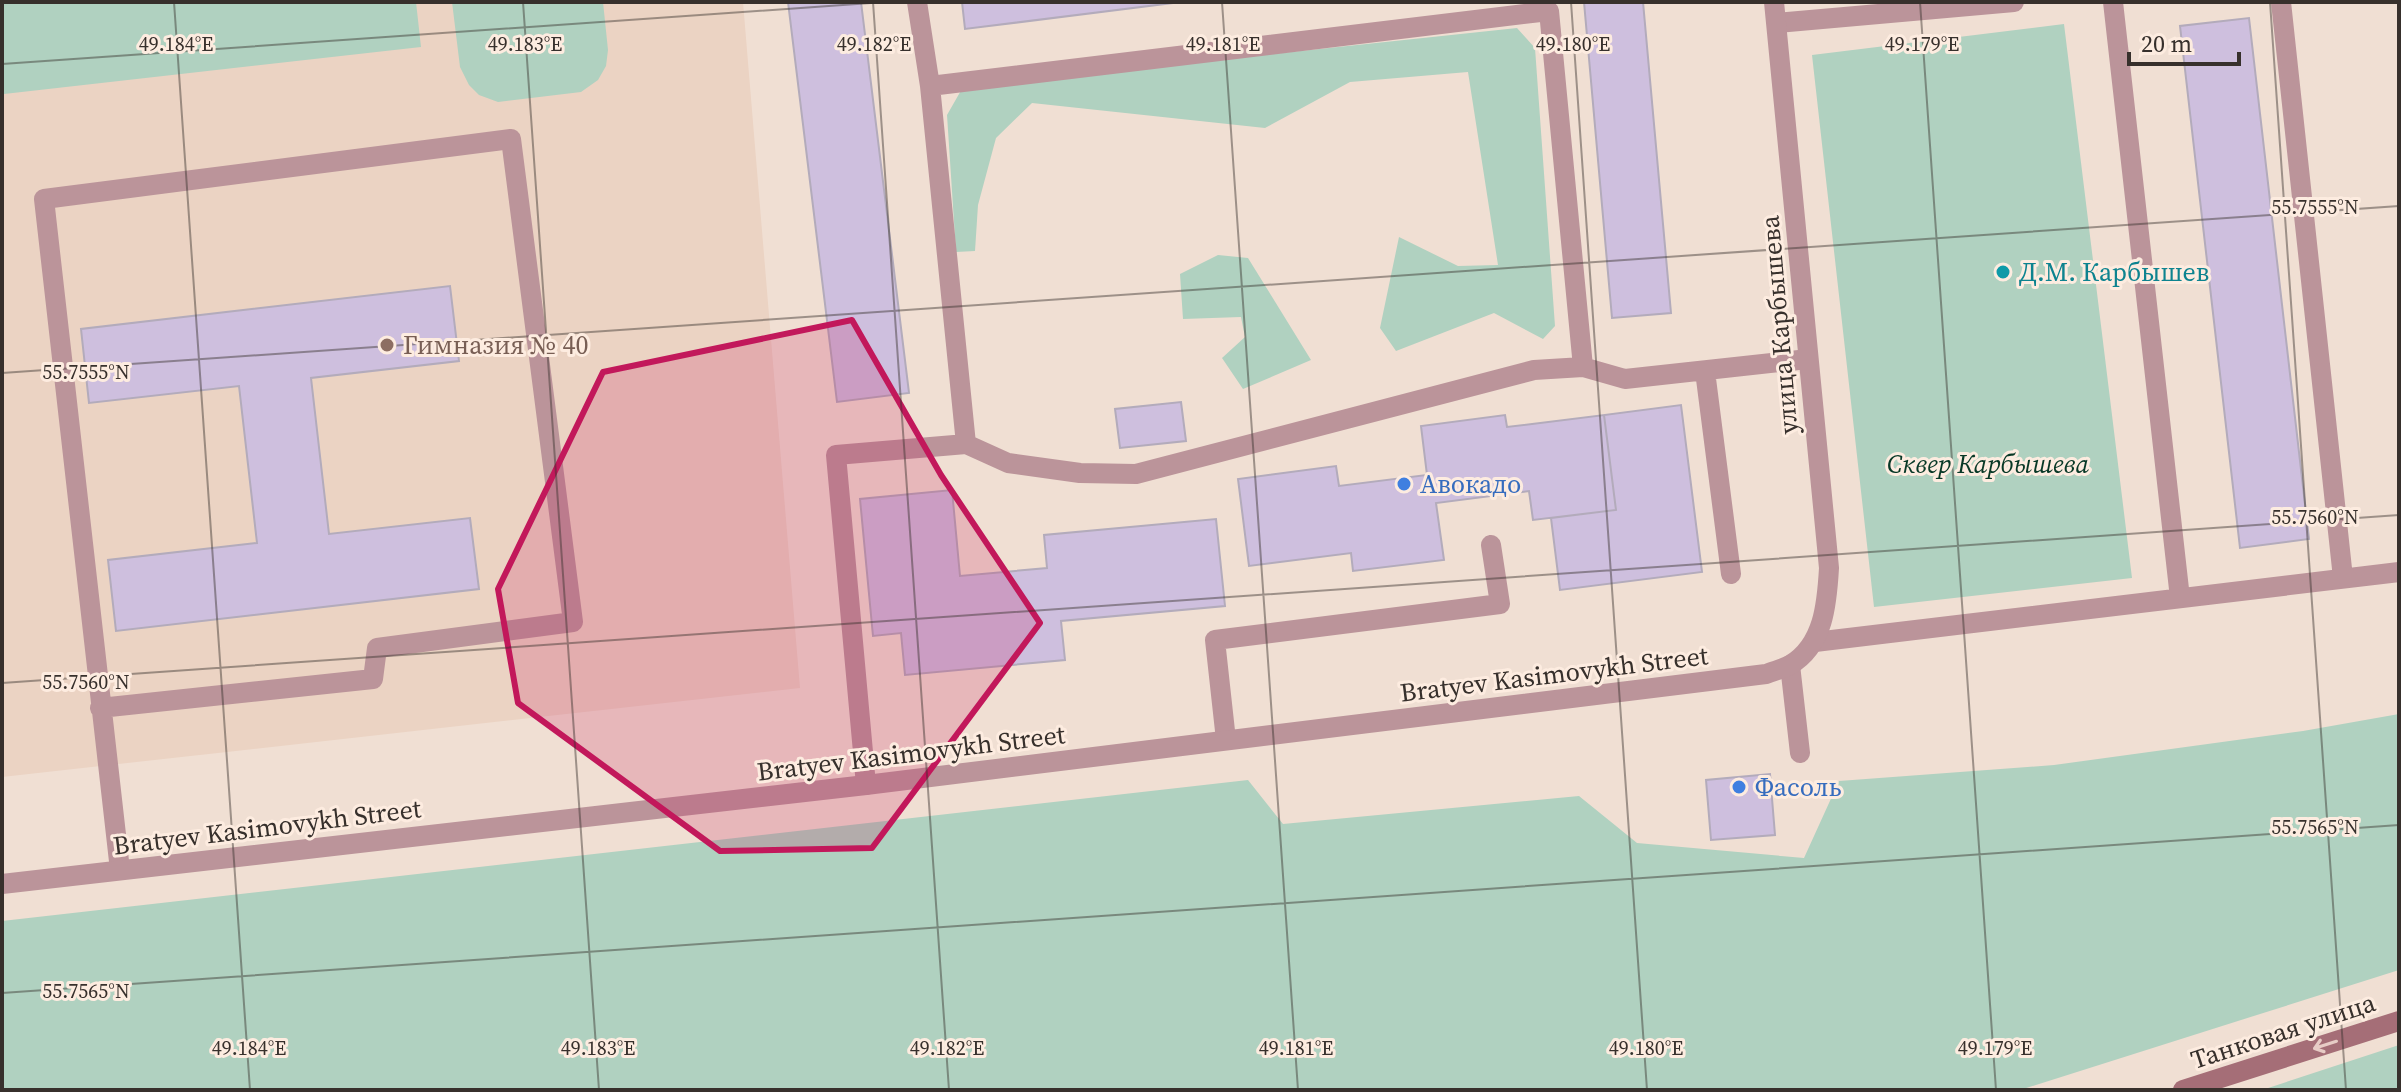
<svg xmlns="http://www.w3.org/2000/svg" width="2401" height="1092" font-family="'Source Serif 4',serif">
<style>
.built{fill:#ebd3c3}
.green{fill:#b0d1c0}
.building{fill:#cebfde;stroke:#b3abbb;stroke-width:2}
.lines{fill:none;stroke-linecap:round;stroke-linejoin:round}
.service{stroke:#bb949a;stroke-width:20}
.minor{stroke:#bb949a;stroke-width:20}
.secondary{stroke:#a56e77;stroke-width:20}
.oneway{stroke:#e7ccc6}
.marked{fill:#c2185b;fill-opacity:0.2;stroke:#c2185b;stroke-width:6;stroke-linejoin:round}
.ticks{fill:none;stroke:#37302c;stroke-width:2;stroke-opacity:0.45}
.culture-dot{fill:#0f9aa8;stroke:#fdece0;stroke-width:3}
.education-dot{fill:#8d6e63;stroke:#fdece0;stroke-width:3}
.shop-dot{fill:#3f7fe0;stroke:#fdece0;stroke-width:3}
.labels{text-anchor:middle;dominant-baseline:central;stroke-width:6;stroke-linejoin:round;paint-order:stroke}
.culture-label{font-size:26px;fill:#0d838f;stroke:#fdece0;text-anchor:start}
.street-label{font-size:26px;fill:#37302c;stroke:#fdece0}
.education-label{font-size:26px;fill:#785e54;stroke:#fdece0;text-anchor:start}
.park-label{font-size:26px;font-style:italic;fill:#073826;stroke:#fdece0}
.shop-label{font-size:26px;fill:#366cbe;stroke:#fdece0;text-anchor:start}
.ticks-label{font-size:20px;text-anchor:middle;fill:#37302c;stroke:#fdece0;stroke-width:6;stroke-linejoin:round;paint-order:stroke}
</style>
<rect width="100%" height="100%" fill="#f0dfd3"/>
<path class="built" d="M2,2H743L800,688L2,777Z"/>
<path class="green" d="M2,2H416L421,47L4,94Z
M452,2H603L608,50L606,66L598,80L581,92L498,102L479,95L469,85L460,67Z
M2064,24L2132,578L1874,607L1812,55Z
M1517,28L1535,48L1555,326L1543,339L1494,313L1396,351L1380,328L1399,237L1458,266L1498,265L1468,72L1350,82L1265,128L1032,103L996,138L978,205L975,251L956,252L947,115L963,87Z
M1218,255L1248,258L1311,360L1243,389L1222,358L1245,337L1241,317L1183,319L1180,274Z
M2399,714V970L2020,1090H2V921L1248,780L1283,824L1579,796L1637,843L1804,858L1839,781L2054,765L2303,731Z
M2399,1045V1090H2262Z"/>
<path class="building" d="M788,2H861L909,393L837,402Z
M962,2H1181L965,29Z
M1584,2H1643L1671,313L1612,318Z
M2249,18L2309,539L2240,548L2180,26Z
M450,286L459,361L311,378L329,534L470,518L479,589L116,631L108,560L257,543L239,386L89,403L81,329Z
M1181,402L1186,441L1120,448L1115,409Z
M1681,405L1702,572L1560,590L1551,518L1616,510L1604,415Z
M1505,415L1507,427L1604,415L1616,510L1533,520L1529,491L1436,503L1444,560L1353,571L1351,553L1249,566L1238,479L1336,466L1339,486L1427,475L1421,426Z
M952,490L960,576L1047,568L1044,535L1216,519L1225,606L1061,621L1065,660L905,675L901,633L873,636L860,499Z
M1770,774L1775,835L1711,840L1706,780Z"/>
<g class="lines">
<path class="service" d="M917,2L930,86
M2113,2L2180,598
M2281,2L2343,578
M1777,23L2014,2
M1705,371L1731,574
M966,444L930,86L1549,11L1583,367
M1815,642L2399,572
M1790,665L1800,753
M100,708L373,679L377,648L573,622L511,139L44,199L120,870
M1226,740L1215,640L1500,604L1491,545
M866,785L836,455L966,444L1008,463L1080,473L1136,474L1534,370L1583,367L1625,379L1808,359"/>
<path class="minor" d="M2,884L866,785L1766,674C1773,671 1783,669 1790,665C1824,645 1827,603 1829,568L1774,2"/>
<path class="secondary" d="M2183,1090L2399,1021"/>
</g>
<defs><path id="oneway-shaft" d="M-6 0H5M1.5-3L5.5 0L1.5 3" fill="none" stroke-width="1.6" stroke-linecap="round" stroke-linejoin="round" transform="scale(2)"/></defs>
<use class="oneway" href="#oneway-shaft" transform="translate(2325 1045) rotate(162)"/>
<path class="marked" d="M852,320L941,475L1040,623L872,848L720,851L518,703L498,589L603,372Z"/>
<path class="ticks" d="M174,2L250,1090M523,2L599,1090M873,2L949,1090M1222,2L1298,1090M1571,2L1647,1090M1920,2L1996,1090M2270,2L2346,1090M2,64L885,2M2,373L2399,206M2,683L2399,515M2,993L2399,825"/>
<circle class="culture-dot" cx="2003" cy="272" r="8"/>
<circle class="education-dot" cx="387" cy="345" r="8"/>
<g class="shop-dot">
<circle cx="1404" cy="484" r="8"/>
<circle cx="1739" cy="787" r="8"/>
</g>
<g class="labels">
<g class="culture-label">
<text x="2019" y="272">Д.М. Карбышев</text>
</g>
<g class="street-label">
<text transform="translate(1779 325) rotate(-95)">улица Карбышева</text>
<text transform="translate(1554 674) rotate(-7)">Bratyev Kasimovykh Street</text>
<text transform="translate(911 753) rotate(-7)">Bratyev Kasimovykh Street</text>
<text transform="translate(267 827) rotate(-7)">Bratyev Kasimovykh Street</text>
<text transform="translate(2283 1031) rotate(-18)">Танковая улица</text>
</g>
<g class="education-label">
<text x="403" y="345">Гимназия № 40</text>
</g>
<g class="park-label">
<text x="1988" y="464">Сквер Карбышева</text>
</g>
<g class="shop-label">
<text x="1420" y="484">Авокадо</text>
<text x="1755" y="787">Фасоль</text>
</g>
</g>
<g class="ticks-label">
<text x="176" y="51">49.184°E</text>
<text x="525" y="51">49.183°E</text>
<text x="874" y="51">49.182°E</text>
<text x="1223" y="51">49.181°E</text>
<text x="1573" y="51">49.180°E</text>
<text x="1922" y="51">49.179°E</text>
<text x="2315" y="214">55.7555°N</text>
<text x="86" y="379">55.7555°N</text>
<text x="2315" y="524">55.7560°N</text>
<text x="86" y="689">55.7560°N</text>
<text x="2315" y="834">55.7565°N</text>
<text x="86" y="998">55.7565°N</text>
<text x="249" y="1055">49.184°E</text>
<text x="598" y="1055">49.183°E</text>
<text x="947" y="1055">49.182°E</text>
<text x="1296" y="1055">49.181°E</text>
<text x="1646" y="1055">49.180°E</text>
<text x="1995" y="1055">49.179°E</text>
</g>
<rect width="2401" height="1092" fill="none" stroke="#37302c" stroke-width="8"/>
<path d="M2129 52v12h110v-12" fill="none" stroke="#37302c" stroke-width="4"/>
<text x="2141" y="52" font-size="24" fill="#37302c" stroke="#fdece0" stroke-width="6" paint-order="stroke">20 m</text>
</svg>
